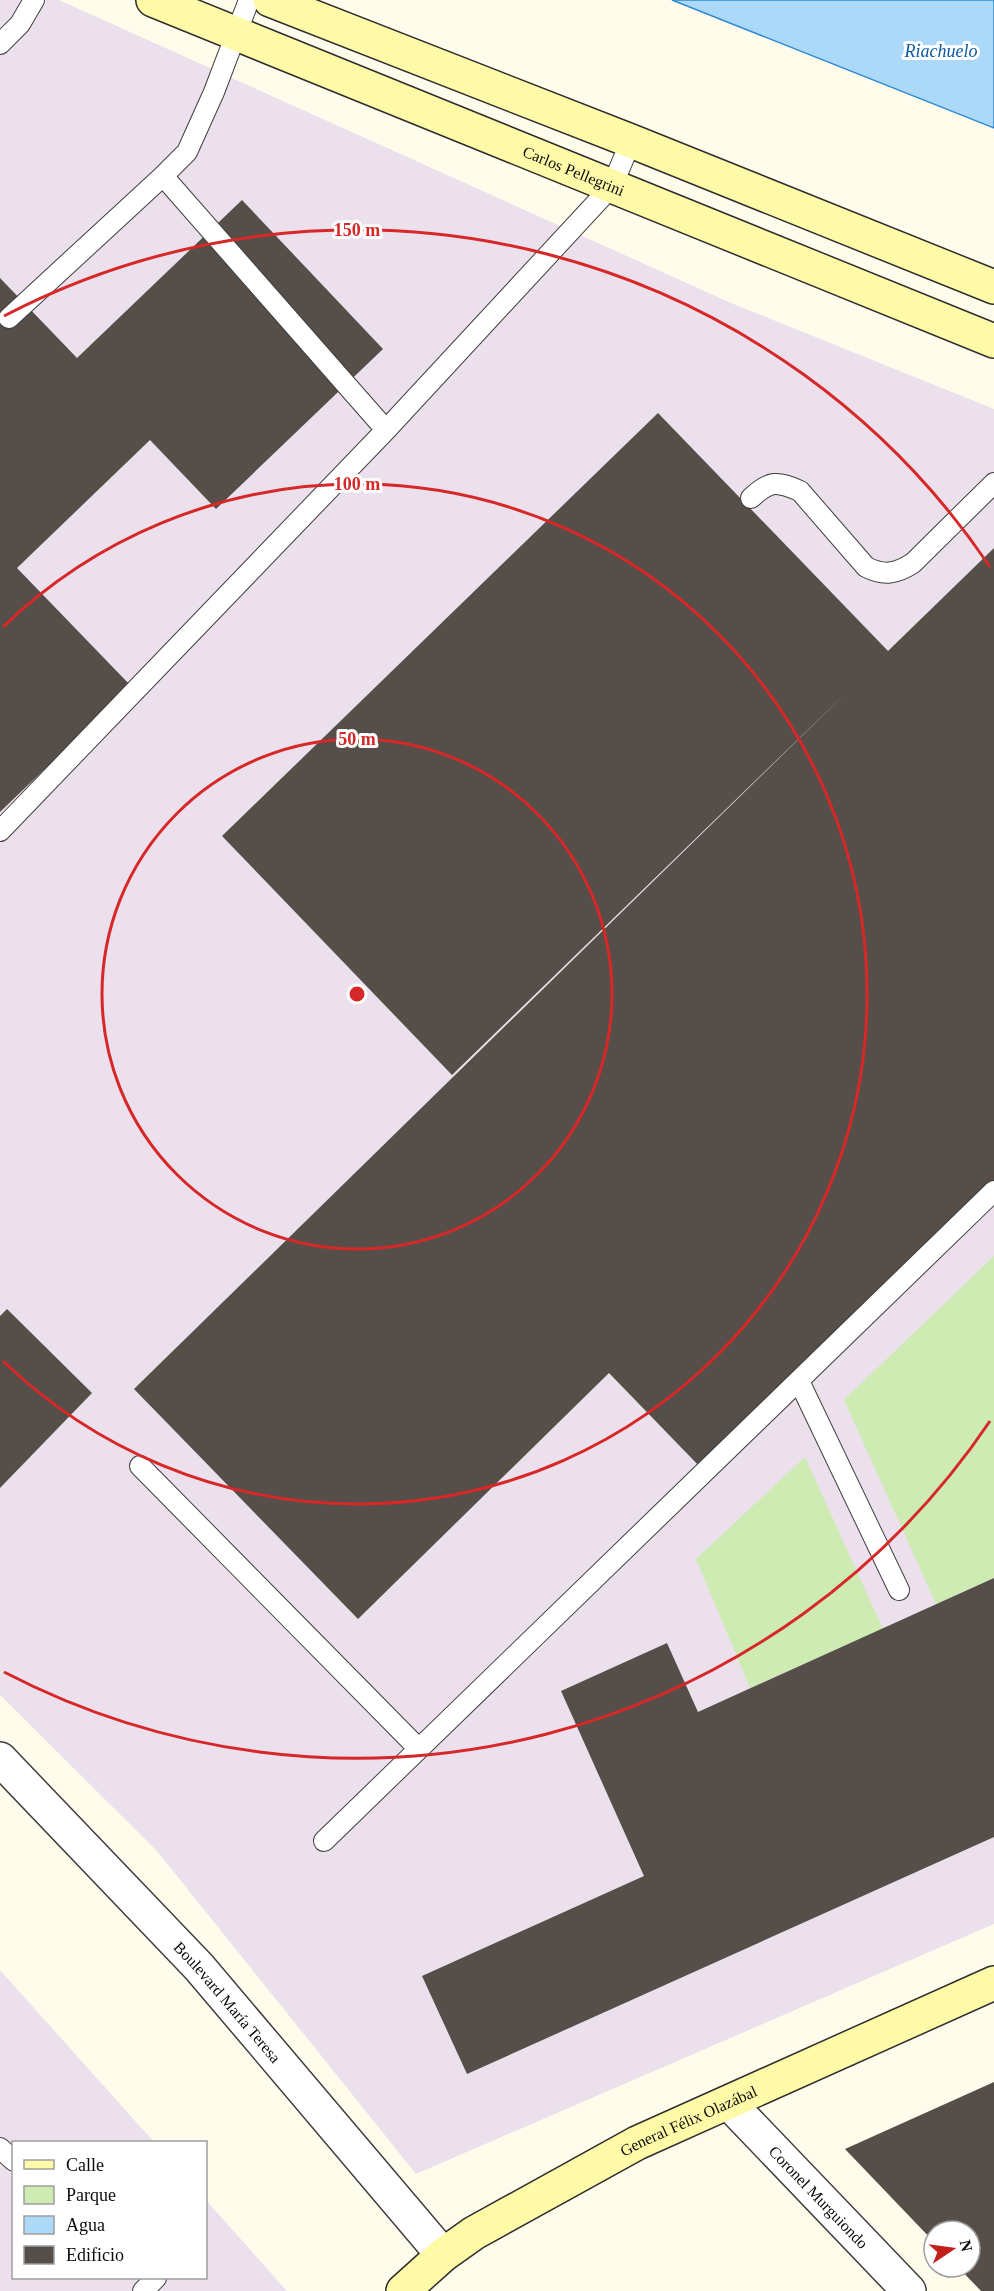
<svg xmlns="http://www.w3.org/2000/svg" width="994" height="2291" font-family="'Times New Roman',serif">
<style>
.industrial{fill:#ebe0ec}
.green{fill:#cdebb3}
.water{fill:#add9f9;stroke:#308ad5;stroke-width:1.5}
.building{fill:#564e48}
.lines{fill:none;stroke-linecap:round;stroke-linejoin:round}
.lane-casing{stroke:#3f3f3f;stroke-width:22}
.street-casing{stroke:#3f3f3f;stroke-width:36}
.secondary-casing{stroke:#2e2e2e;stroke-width:36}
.lane{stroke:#fff;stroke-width:20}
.street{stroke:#fff;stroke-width:33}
.secondary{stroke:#fffaa7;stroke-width:33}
.ring{fill:none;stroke:#d62828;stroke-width:3}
.labels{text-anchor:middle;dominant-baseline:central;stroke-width:6;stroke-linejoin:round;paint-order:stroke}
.street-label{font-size:16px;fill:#0c0c0c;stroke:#fff}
.water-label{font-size:18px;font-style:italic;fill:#0f5ba5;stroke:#fff}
.centre{fill:#d62828;stroke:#fff;stroke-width:3}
.ring-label{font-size:18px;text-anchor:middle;font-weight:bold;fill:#d62828;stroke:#fff;stroke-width:6;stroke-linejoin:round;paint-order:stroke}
</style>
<rect width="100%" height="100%" fill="#fffcec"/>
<path class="industrial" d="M0,0H59L731,303L994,409V1924L416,2174L157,1851L0,1695Z
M0,1970L154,2142H14V2278H206V2200L287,2291H0Z"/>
<path class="green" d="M994,1256V1578L936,1604L844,1400Z
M805,1457L883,1629L750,1688L696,1559Z"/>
<path class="water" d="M672,0H994V128Z"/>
<path class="building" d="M242,200L383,349L216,509L150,440L17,568L131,686L0,812V278L77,358Z
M658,413L888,651L994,548V1185L703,1470L609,1373L358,1619L134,1389L853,686L452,1075L222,836Z
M7,1309L92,1393L0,1488V1316Z
M994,1578V1837L467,2074L422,1976L644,1876L561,1691L667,1643L698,1712Z
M994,2082V2291H981L958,2267H970V2231H934V2242L845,2149Z"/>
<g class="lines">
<defs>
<path id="lane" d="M0,44L20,24L34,0
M163,176L187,152L214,92L249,0
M9,318L163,176L386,430
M751,498C770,480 777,481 800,491L866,567C884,576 896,574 913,563L994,483
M0,831L386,430L612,186L631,141
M799,1381L899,1590
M140,1466L419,1749
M324,1841L994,1191
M0,2148L14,2161
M143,2291L156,2278"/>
<g id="street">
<path id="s1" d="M0,1759L199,1967L443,2255"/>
<path id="s2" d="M729,2103L909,2291"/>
</g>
<g id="secondary">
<path id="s3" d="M153,0L994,341"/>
<path d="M270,0L631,141L994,287"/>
<path id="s4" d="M403,2291L443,2255L474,2233L637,2143L994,1983"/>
</g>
</defs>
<use href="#lane" class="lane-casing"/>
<use href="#street" class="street-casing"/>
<use href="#secondary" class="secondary-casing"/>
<use href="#lane" class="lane"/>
<use href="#street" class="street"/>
<use href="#secondary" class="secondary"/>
</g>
<g class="ring">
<circle cx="357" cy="994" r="255"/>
<path d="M3 627A510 510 0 1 1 3 1361"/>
<path d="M990 1421A764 764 0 0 1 4 1672M4 316A764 764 0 0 1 990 567"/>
</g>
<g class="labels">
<g class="street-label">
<text stroke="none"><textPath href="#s3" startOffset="454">Carlos Pellegrini</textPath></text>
<text stroke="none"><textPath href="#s1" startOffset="333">Boulevard María Teresa</textPath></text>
<text stroke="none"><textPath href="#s4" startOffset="334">General Félix Olazábal</textPath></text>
<text stroke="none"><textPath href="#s2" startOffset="130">Coronel Murguiondo</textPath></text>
</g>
<g class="water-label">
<text x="941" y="51">Riachuelo</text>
</g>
</g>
<circle cx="357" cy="994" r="9" class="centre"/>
<g class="ring-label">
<text x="357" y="236">150 m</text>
<text x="357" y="490">100 m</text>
<text x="357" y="745">50 m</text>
</g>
<rect x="12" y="2141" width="195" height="138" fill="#ffffff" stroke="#9e9e9e" stroke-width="1.5"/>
<rect x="24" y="2160" width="30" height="9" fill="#fffaa7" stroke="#9e9e9e" stroke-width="1.5"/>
<text x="66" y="2171" font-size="18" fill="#0c0c0c">Calle</text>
<rect x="24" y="2186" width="30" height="18" fill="#cdebb3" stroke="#9e9e9e" stroke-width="1.5"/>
<text x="66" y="2201" font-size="18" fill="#0c0c0c">Parque</text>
<rect x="24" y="2216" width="30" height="18" fill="#add9f9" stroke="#9e9e9e" stroke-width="1.5"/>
<text x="66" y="2231" font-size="18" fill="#0c0c0c">Agua</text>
<rect x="24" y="2246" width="30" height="18" fill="#564e48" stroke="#9e9e9e" stroke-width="1.5"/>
<text x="66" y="2261" font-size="18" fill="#0c0c0c">Edificio</text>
<g transform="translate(952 2249) rotate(77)"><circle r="28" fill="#ffffff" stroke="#9e9e9e" stroke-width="1.5"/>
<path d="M0-4.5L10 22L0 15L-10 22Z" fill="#c41e1d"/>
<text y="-9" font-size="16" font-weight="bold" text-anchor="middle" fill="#0c0c0c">N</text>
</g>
</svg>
